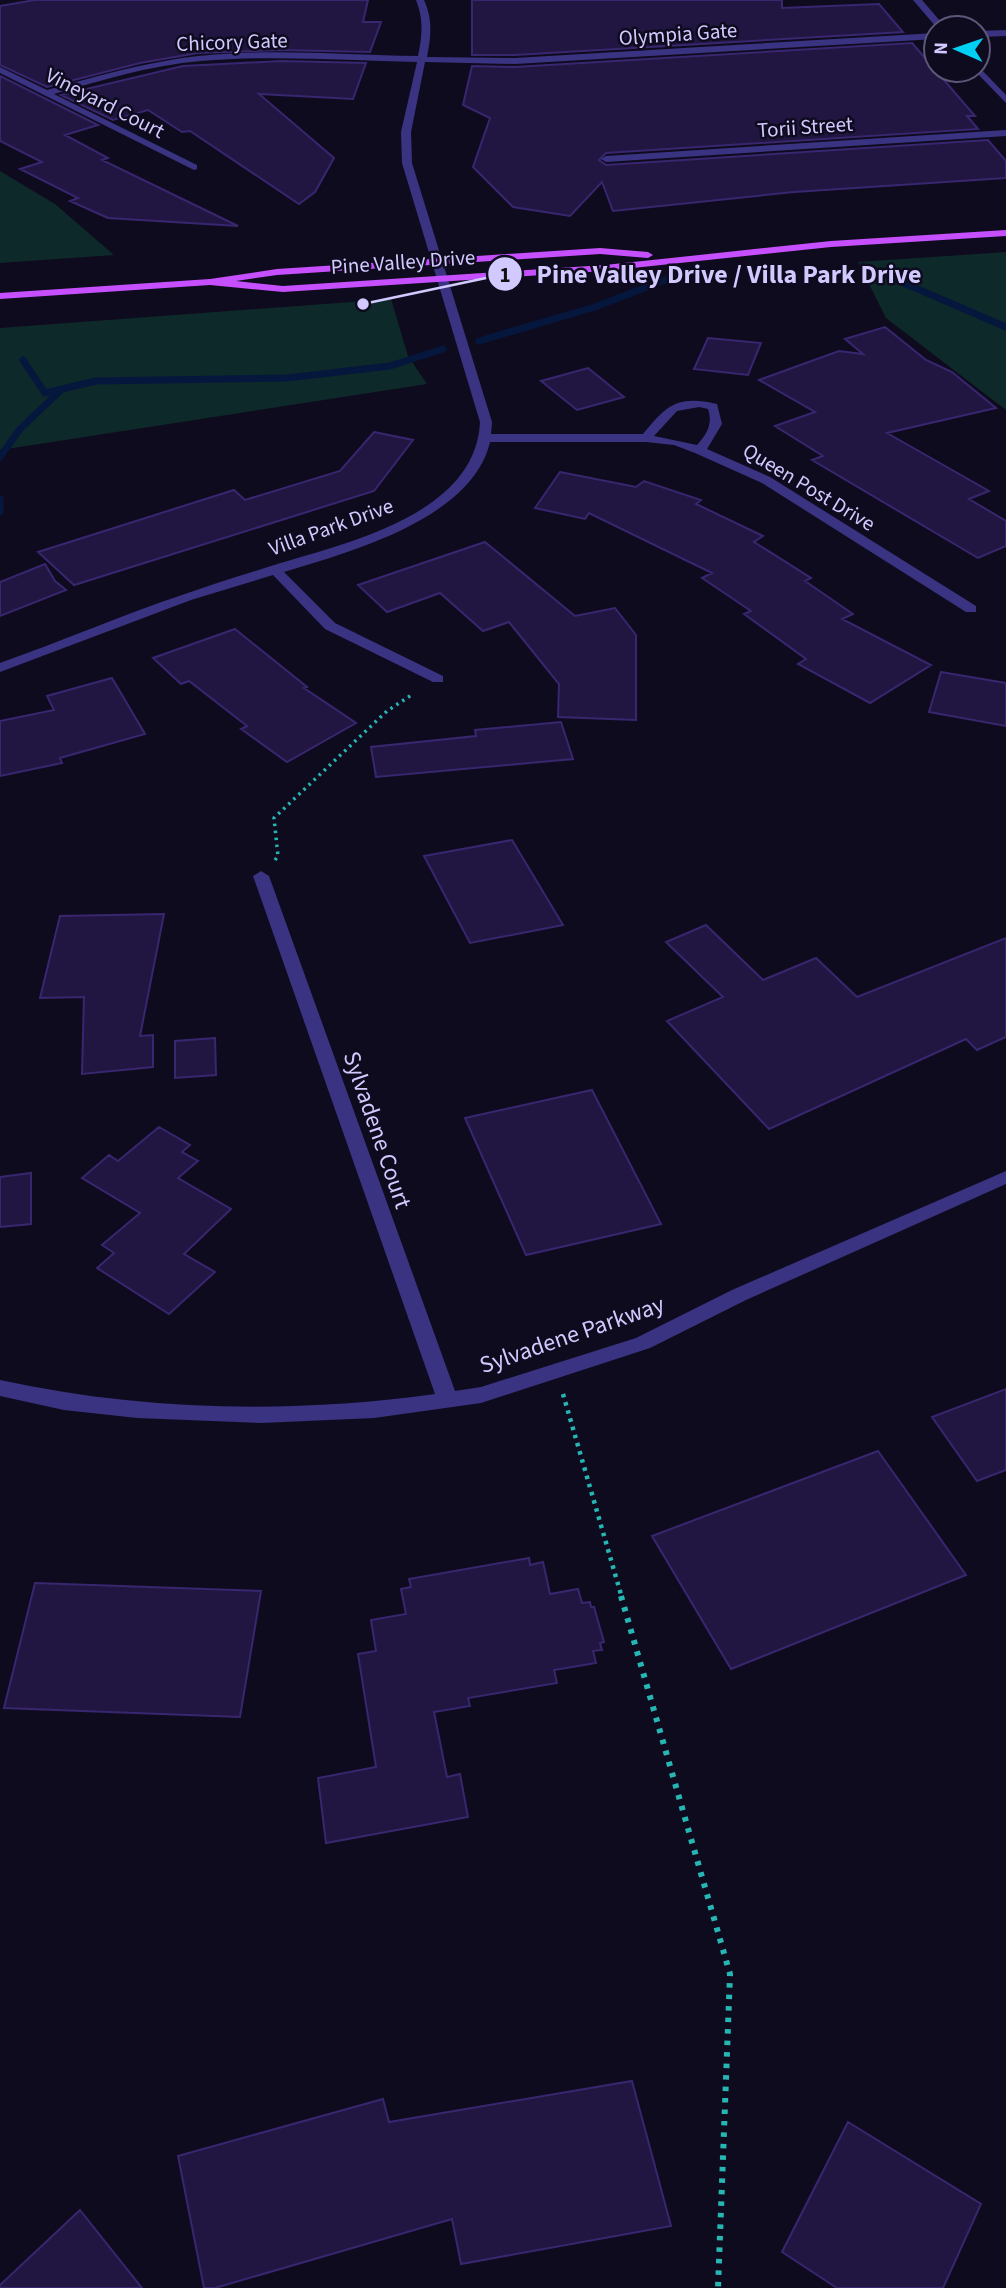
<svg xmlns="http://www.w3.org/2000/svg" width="1006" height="2288" font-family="'Source Sans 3',sans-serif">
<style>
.green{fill:#0e2929}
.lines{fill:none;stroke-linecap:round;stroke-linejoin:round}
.stream-far1{stroke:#06173d;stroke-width:5}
.stream{stroke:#06173d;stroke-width:7}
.building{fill:#211641;stroke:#38266f;stroke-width:2}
.path-far2{stroke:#26b6b4;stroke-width:3.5;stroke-dasharray:2.5 4.5;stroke-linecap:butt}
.path-far1{stroke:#26b6b4;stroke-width:4.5;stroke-dasharray:3.5 5;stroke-linecap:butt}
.path{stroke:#26b6b4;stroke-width:6;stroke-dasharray:4.5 7;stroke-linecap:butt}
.minor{fill:#3a3381;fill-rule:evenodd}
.major{fill:#c650ff;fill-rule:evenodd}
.labels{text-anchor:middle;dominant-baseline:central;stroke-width:5;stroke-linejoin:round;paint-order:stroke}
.far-street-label{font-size:21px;fill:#d2c9ff;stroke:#0f0b1f}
.street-label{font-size:24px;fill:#d2c9ff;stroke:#0f0b1f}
.leader{fill:none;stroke:#d2c9ff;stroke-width:2.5}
.callout-dot{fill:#d2c9ff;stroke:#0f0b1f;stroke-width:2.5}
.mark-label{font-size:21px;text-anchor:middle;font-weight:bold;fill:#111}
.callout-label{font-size:26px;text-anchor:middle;font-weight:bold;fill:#d2c9ff;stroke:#0f0b1f;stroke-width:5;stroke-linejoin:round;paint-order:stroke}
</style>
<rect width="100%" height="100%" fill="#0f0b1f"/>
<path class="green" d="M0,171L55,204L114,255L0,263Z
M1006,252V410L886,318L858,262Z
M391,299L408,356L427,384L0,450V328Z"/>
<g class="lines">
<path class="stream-far1" d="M862,265L879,273"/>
<path class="stream" d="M876,271L1006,327
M479,341L595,307L678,275
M23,360L45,393L96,381L287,378L390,366L443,349
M0,457L20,429L60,391
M0,499V512"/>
</g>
<path class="building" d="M35,0H368L363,22H381L370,52L280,50L198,53L140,63L47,87L0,65V6Z
M472,0H782V8L879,4L903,32L515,55H472Z
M912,43L975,116H967L978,129L606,153L599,160L606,165L988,140L1006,161V178L794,192L613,211L602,182L570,216L513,207L473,167L490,118L463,105L472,66L515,67Z
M282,61L366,63L353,99L259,94L334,158L315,192L299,204L190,131L182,132L148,110L113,120L61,95L183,66Z
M0,76L98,125L65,135L108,158L102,160L238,226L108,218L70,201L78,198L20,169L42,162L0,141Z
M885,327L926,360L952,372L996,408L887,433L989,491L969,499L1006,521V546L978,558L812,460L823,456L775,426L815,412L759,380L839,351L863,354L845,339Z
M708,338L761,343L748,375L694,369Z
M588,368L624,397L577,410L541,381Z
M374,432L413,440L374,491L74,585L38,552L234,490L245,500L340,471Z
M560,472L636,487L644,481L701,500L696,504L763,536L754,542L811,578L805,581L853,614L842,619L931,665L870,703L798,664L806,659L744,614L751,611L702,578L712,573L589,513L585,519L535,508Z
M485,542L575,616L615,608L636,635V720L558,717L559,684L509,622L483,631L440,593L387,612L358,585Z
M45,564L55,581L66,590L0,616V582Z
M235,629L307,687L304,688L356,723L287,762L241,729L247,726L189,681L181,684L153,658Z
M941,672L1006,683V726L929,712Z
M112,678L145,734L60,758L62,763L0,776V721L54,710L47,696Z
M561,722L573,759L376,777L371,747L476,736L475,730Z
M512,840L563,925L470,943L424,856Z
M164,914L140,1036L153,1035V1067L82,1074L84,997L40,998L60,916Z
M706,925L763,980L816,958L857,997L1006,938V1037L977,1050L966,1039L769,1129L667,1021L723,997L666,942Z
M215,1038L216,1075L175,1078V1041Z
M592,1090L661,1224L526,1255L465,1118Z
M159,1127L190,1145L182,1152L198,1161L178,1178L231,1209L184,1254L215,1272L169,1314L97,1268L114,1253L102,1245L140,1213L82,1178L109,1155L118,1161Z
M31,1173V1224L0,1227V1177Z
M1006,1389V1470L977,1481L932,1417Z
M878,1451L966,1575L731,1669L652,1536Z
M529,1558L530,1565L543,1562L550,1594L578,1589L582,1603L590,1602L591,1607H594L604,1642L600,1643L602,1650L593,1651L596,1663L554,1670L557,1683L468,1698L470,1706L434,1712L447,1777L460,1774L468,1817L326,1843L318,1778L376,1767L358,1654L376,1651L371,1620L406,1614L401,1589L411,1587L409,1579Z
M35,1583L261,1591L240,1717L4,1708Z
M632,2081L671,2226L461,2264L452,2219L215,2288H204L178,2156L383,2099L389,2122Z
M848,2122L981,2204L943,2288H837L782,2252Z
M80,2210L142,2288H0V2285Z"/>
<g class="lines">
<path class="path-far2" d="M275,860L278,856L274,818L387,711L413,694"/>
<path class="path-far1" d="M563,1394L622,1598"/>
<path class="path" d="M621,1596L730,1974L718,2288"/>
<path class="minor" d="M416,0H424C433,20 431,36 427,57L515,58L936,33V39L515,64L425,62L411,132L412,163L492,422L491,434H643C667,405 677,395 717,404L722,424L707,449L770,477L976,606V612H966L762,483L695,453L674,445L646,442H490C472,519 350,552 284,572L335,623L443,676V682H433L325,629L273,575L191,600L0,672V663C62,641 122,615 185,594C213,584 243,575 271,566C342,544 476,516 480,422L402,163L401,132L417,62C345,60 272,55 201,61C151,65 103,80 54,94L197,165V169L194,170L0,73V67L47,90C97,76 146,62 198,56C270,48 346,55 418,56C422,36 424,20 416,0ZM699,407L708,409C713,424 707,434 697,445L654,436L677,411Z
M913,0H922L946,28H937Z
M1006,30V36L978,37V31Z
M978,66L1006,95V103L975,71Z
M1006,130V136L606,162L601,159L606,156Z
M261,871L269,876L455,1391L481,1387L636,1338L732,1290L1006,1171V1184L746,1300L650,1348L481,1403L374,1418L261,1423L137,1418L64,1410L0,1396V1380C142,1411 290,1414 435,1394L253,876Z"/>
<path class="major" d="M1006,230V236L831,247L605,271L283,292L210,285L0,299V293L210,279L277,269L600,248L648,252L653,255L648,258L600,254L277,275L236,281L283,286L605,265L831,241Z"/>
</g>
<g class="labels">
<g class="far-street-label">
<text transform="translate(678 34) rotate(-4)">Olympia Gate</text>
<text transform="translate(232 42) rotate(-2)">Chicory Gate</text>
<text transform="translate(105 103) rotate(27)">Vineyard Court</text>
<text transform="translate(805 127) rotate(-4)">Torii Street</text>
<text transform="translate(403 262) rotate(-4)">Pine Valley Drive</text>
<text transform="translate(809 487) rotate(31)">Queen Post Drive</text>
<text transform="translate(331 527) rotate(-20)">Villa Park Drive</text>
</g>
<g class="street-label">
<text transform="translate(377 1130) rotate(71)">Sylvadene Court</text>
<text transform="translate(572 1335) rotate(-19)">Sylvadene Parkway</text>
</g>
</g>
<path class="leader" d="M363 304L505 274"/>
<g class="callout-dot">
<circle cx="363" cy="304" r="7"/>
<circle cx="505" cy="274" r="18"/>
</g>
<g class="mark-label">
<text x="505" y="282">1</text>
</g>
<g class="callout-label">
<text x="729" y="283">Pine Valley Drive / Villa Park Drive</text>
</g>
<g transform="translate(957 49) rotate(272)"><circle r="33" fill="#0f0b1f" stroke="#5d5779" stroke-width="2"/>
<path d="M0-5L12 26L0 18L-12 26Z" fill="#00d0f4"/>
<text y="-10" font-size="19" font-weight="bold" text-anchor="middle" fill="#d2c9ff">N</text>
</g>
</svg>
